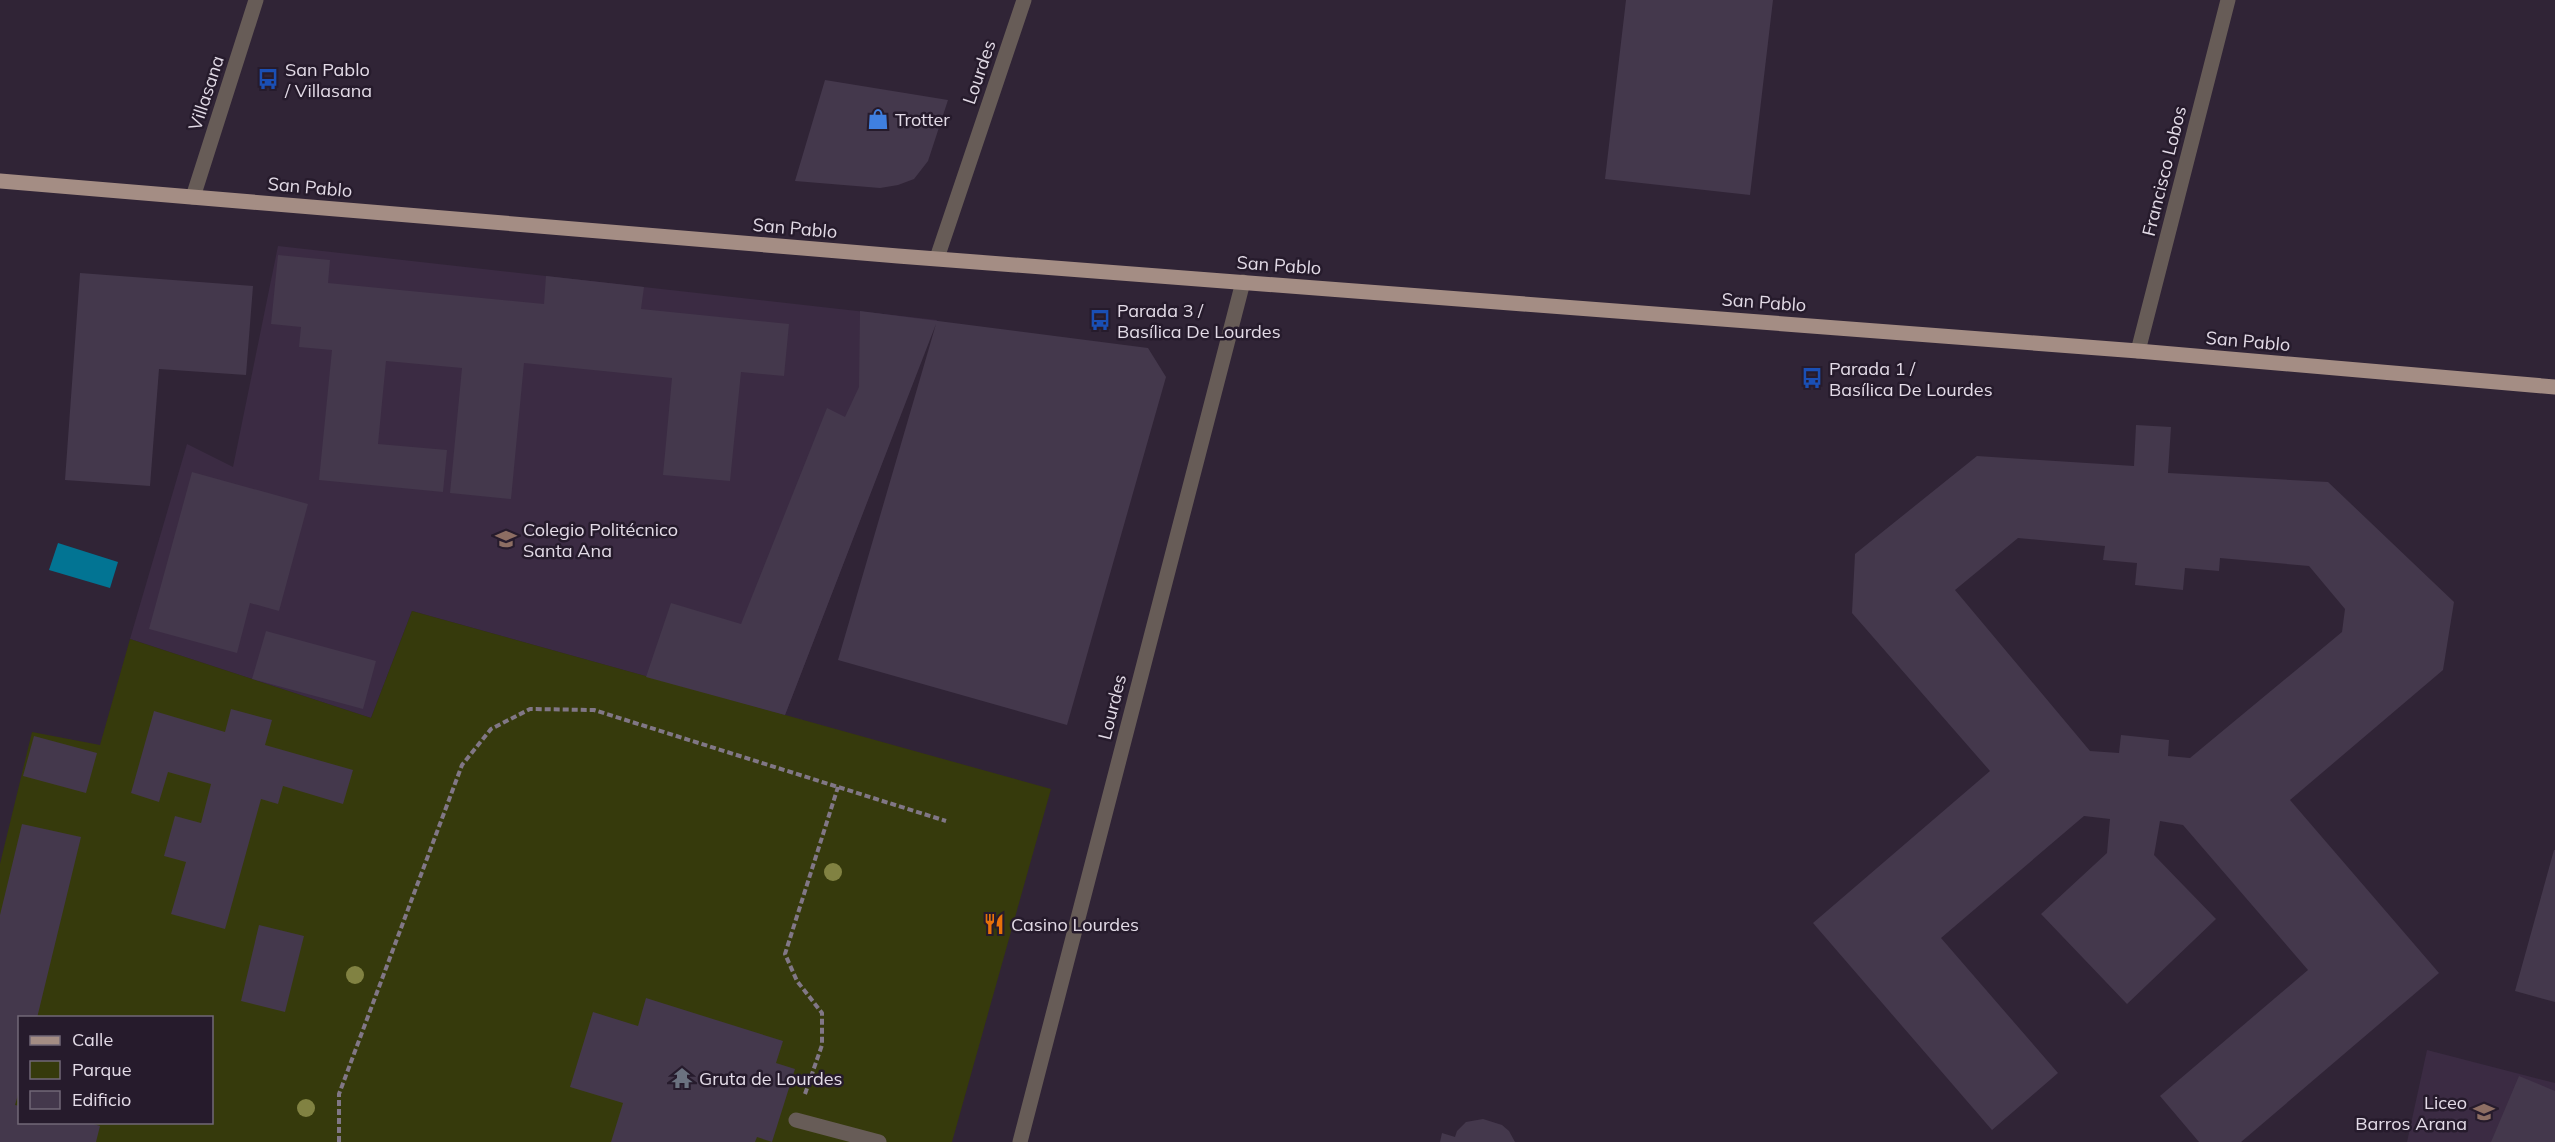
<svg xmlns="http://www.w3.org/2000/svg" width="2555" height="1142" font-family="Mulish,sans-serif">
<style>
.built{fill:#3b2b43}
.green{fill:#363a0c;fill-rule:evenodd}
.water{fill:#027493}
.building{fill:#44384c;fill-rule:evenodd}
.lines{fill:none;stroke-linecap:round;stroke-linejoin:round}
.path{stroke:#817786;stroke-width:4;stroke-dasharray:6 3;stroke-linecap:butt}
.pedestrian{stroke:#675c57;stroke-width:15}
.minor{stroke:#675c57;stroke-width:15}
.tertiary{stroke:#675c57;stroke-width:15}
.primary{stroke:#a48d84;stroke-width:15}
.tree{fill:#818242}
.labels{text-anchor:middle;dominant-baseline:central;stroke-width:5;stroke-linejoin:round;paint-order:stroke}
.poi-label{font-size:18px;fill:#e3dbe7;stroke:#261b2c;text-anchor:start}
.street-label{font-size:18px;fill:#e3dbe7;stroke:#261b2c}
</style>
<rect width="100%" height="100%" fill="#302436"/>
<path class="built" d="M278,246L937,320L785,715L412,611L371,718L130,639L187,444L233,467Z
M2427,1050L2555,1083V1142H2407Z"/>
<path class="green" d="M412,611L1051,789L952,1142H0V864L32,732L100,745L130,639L371,718ZM20,1018H212V1122H20Z"/>
<path class="water" d="M58,543L118,562L110,588L49,570Z"/>
<path class="building" d="M1626,0H1773L1750,195L1605,179Z
M825,80L948,100L928,161L914,179L898,185L880,188L795,181Z
M278,255L330,260L328,283L544,304L546,276L644,287L641,309L789,324L784,376L741,372L730,481L663,475L672,378L524,363L511,499L450,493L462,368L386,361L378,444L447,450L443,492L319,480L332,350L299,347L301,327L271,324Z
M80,273L253,286L246,375L159,369L150,486L65,480Z
M860,311L1148,348L1166,377L1067,725L838,660L936,324L785,715L646,677L671,603L741,624L827,408L845,417L859,387Z
M2136,425L2171,427L2168,473L2328,482L2454,602L2443,670L2290,800L2439,973L2241,1142H2199L2160,1096L2308,970L2183,825L2160,821L2154,855L2216,919L2127,1004L2041,914L2107,853L2110,819L2084,816L1941,938L2058,1073L1992,1130L1813,923L1990,771L1852,613L1855,554L1977,456L2134,466ZM2018,538L2105,546L2103,560L2137,563L2135,585L2183,590L2185,568L2219,571L2220,558L2309,566L2345,609L2342,632L2190,758L2168,756L2169,740L2121,735L2119,753L2090,751L1955,590Z
M192,472L308,504L279,611L250,603L237,653L149,629Z
M266,631L376,661L363,709L252,679Z
M231,709L272,720L265,745L353,770L343,804L283,786L278,804L261,799L225,929L171,914L186,862L164,856L175,816L201,823L211,784L168,772L159,802L131,793L154,711L225,732Z
M34,736L97,753L86,793L23,776Z
M22,824L81,837L37,1018H20V1088L15,1105L20,1106V1122H88L100,1126L96,1142H0V915Z
M2554,850H2555V1002L2515,991Z
M259,925L304,936L285,1012L241,1001Z
M646,998L783,1041L776,1063L795,1069L772,1142L757,1137L755,1142H611L623,1103L570,1087L593,1012L638,1026Z
M2519,1076L2555,1091V1142H2491Z
M1483,1119L1502,1125L1509,1131L1515,1142H1440L1442,1133L1455,1137L1457,1131L1466,1122Z"/>
<g class="lines">
<path class="path" d="M805,1094L822,1045V1013L797,981L785,954L838,787
M339,1142V1094L462,765L491,729L530,709L594,710L946,821"/>
<path class="pedestrian" d="M796,1120L879,1142
M1020,1142L1243,282"/>
<path class="minor" d="M2138,351L2228,0"/>
<path class="tertiary" d="M193,197L256,0
M937,258L1024,0"/>
<path class="primary" d="M0,181L898,256L2138,351L2555,387"/>
</g>
<g class="tree">
<circle cx="833" cy="872" r="9"/>
<circle cx="355" cy="975" r="9"/>
<circle cx="306" cy="1108" r="9"/>
</g>
<defs>
<symbol id="bus-bare" viewBox="-9 -9 18 18"><path d="M-5-6H5V4H4V6H2V4H-2V6H-4V4H-5ZM-3.5-4V0h7V-4ZM-3.5 1.2v1.5H-2V1.2ZM2 1.2v1.5H3.5V1.2Z" fill="#1a4fb4" stroke="#261b2c" stroke-width="2.5" paint-order="stroke"/></symbol>
<symbol id="shop-bare" viewBox="-9 -9 18 18"><path d="M-5-2.5h2.3a2.7 3.5 0 0 1 5.4 0H5L5.5 6h-11ZM-1.5-2.5h3a1.5 2.3 0 0 0-3 0Z" fill="#3f7fe0" stroke="#261b2c" stroke-width="2.5" paint-order="stroke"/></symbol>
<symbol id="school-bare" viewBox="-9 -9 18 18"><path d="M0-5L7-2L0 1L-7-2ZM-4 1L0 2.5L4 1V4Q0 6-4 4Z" fill="#8d6e63" stroke="#261b2c" stroke-width="2.5" paint-order="stroke"/></symbol>
<symbol id="restaurant-bare" viewBox="-9 -9 18 18"><path d="M-5-6h1v4h1v-4h1v4h1v-4h1v5L-1.5 .5V6h-2V.5L-5-1ZM5-6V6H3V1.5H1.5Q1.5-4 5-6Z" fill="#e8710a" stroke="#261b2c" stroke-width="2.5" paint-order="stroke"/></symbol>
<symbol id="temple-bare" viewBox="-9 -9 18 18"><path d="M0-6L5-2H3V0L6.5 2.5H4V6H1.5V3h-3V6H-4V2.5H-6.5L-3 0V-2H-5Z" fill="#6b7280" stroke="#261b2c" stroke-width="2.5" paint-order="stroke"/></symbol>
</defs>
<g fill-rule="evenodd">
<use href="#bus-bare" x="253" y="64" width="30" height="30"/>
<use href="#shop-bare" x="863" y="104" width="30" height="30"/>
<use href="#bus-bare" x="1085" y="305" width="30" height="30"/>
<use href="#bus-bare" x="1797" y="363" width="30" height="30"/>
<use href="#school-bare" x="491" y="524" width="30" height="30"/>
<use href="#restaurant-bare" x="979" y="909" width="30" height="30"/>
<use href="#temple-bare" x="667" y="1063" width="30" height="30"/>
<use href="#school-bare" x="2469" y="1097" width="30" height="30"/>
</g>
<g class="labels">
<g class="poi-label">
<text x="285" y="69">San Pablo<tspan x="285" dy="21">/ Villasana</tspan></text>
<text x="895" y="119">Trotter</text>
<text x="1117" y="310">Parada 3 /<tspan x="1117" dy="21">Basílica De Lourdes</tspan></text>
<text x="1829" y="368">Parada 1 /<tspan x="1829" dy="21">Basílica De Lourdes</tspan></text>
<text x="523" y="529">Colegio Politécnico<tspan x="523" dy="21">Santa Ana</tspan></text>
<text x="1011" y="924">Casino Lourdes</text>
<text x="699" y="1078">Gruta de Lourdes</text>
<text x="2467" y="1102" text-anchor="end">Liceo<tspan x="2467" dy="21">Barros Arana</tspan></text>
</g>
<g class="street-label">
<text transform="translate(979 72) rotate(-71)">Lourdes</text>
<text transform="translate(206 93) rotate(-72)">Villasana</text>
<text transform="translate(2164 171) rotate(-76)">Francisco Lobos</text>
<text transform="translate(310 187) rotate(5)">San Pablo</text>
<text transform="translate(795 228) rotate(5)">San Pablo</text>
<text transform="translate(1279 265) rotate(4)">San Pablo</text>
<text transform="translate(1764 302) rotate(4)">San Pablo</text>
<text transform="translate(2248 341) rotate(5)">San Pablo</text>
<text transform="translate(1112 707) rotate(-76)">Lourdes</text>
</g>
</g>
<rect x="18" y="1016" width="195" height="108" fill="#261b2c" stroke="#726877" stroke-width="1.5"/>
<rect x="30" y="1036" width="30" height="9" fill="#a48d84" stroke="#726877" stroke-width="1.5"/>
<text x="72" y="1046" font-size="18" fill="#e3dbe7">Calle</text>
<rect x="30" y="1061" width="30" height="18" fill="#363a0c" stroke="#726877" stroke-width="1.5"/>
<text x="72" y="1076" font-size="18" fill="#e3dbe7">Parque</text>
<rect x="30" y="1091" width="30" height="18" fill="#44384c" stroke="#726877" stroke-width="1.5"/>
<text x="72" y="1106" font-size="18" fill="#e3dbe7">Edificio</text>
</svg>
